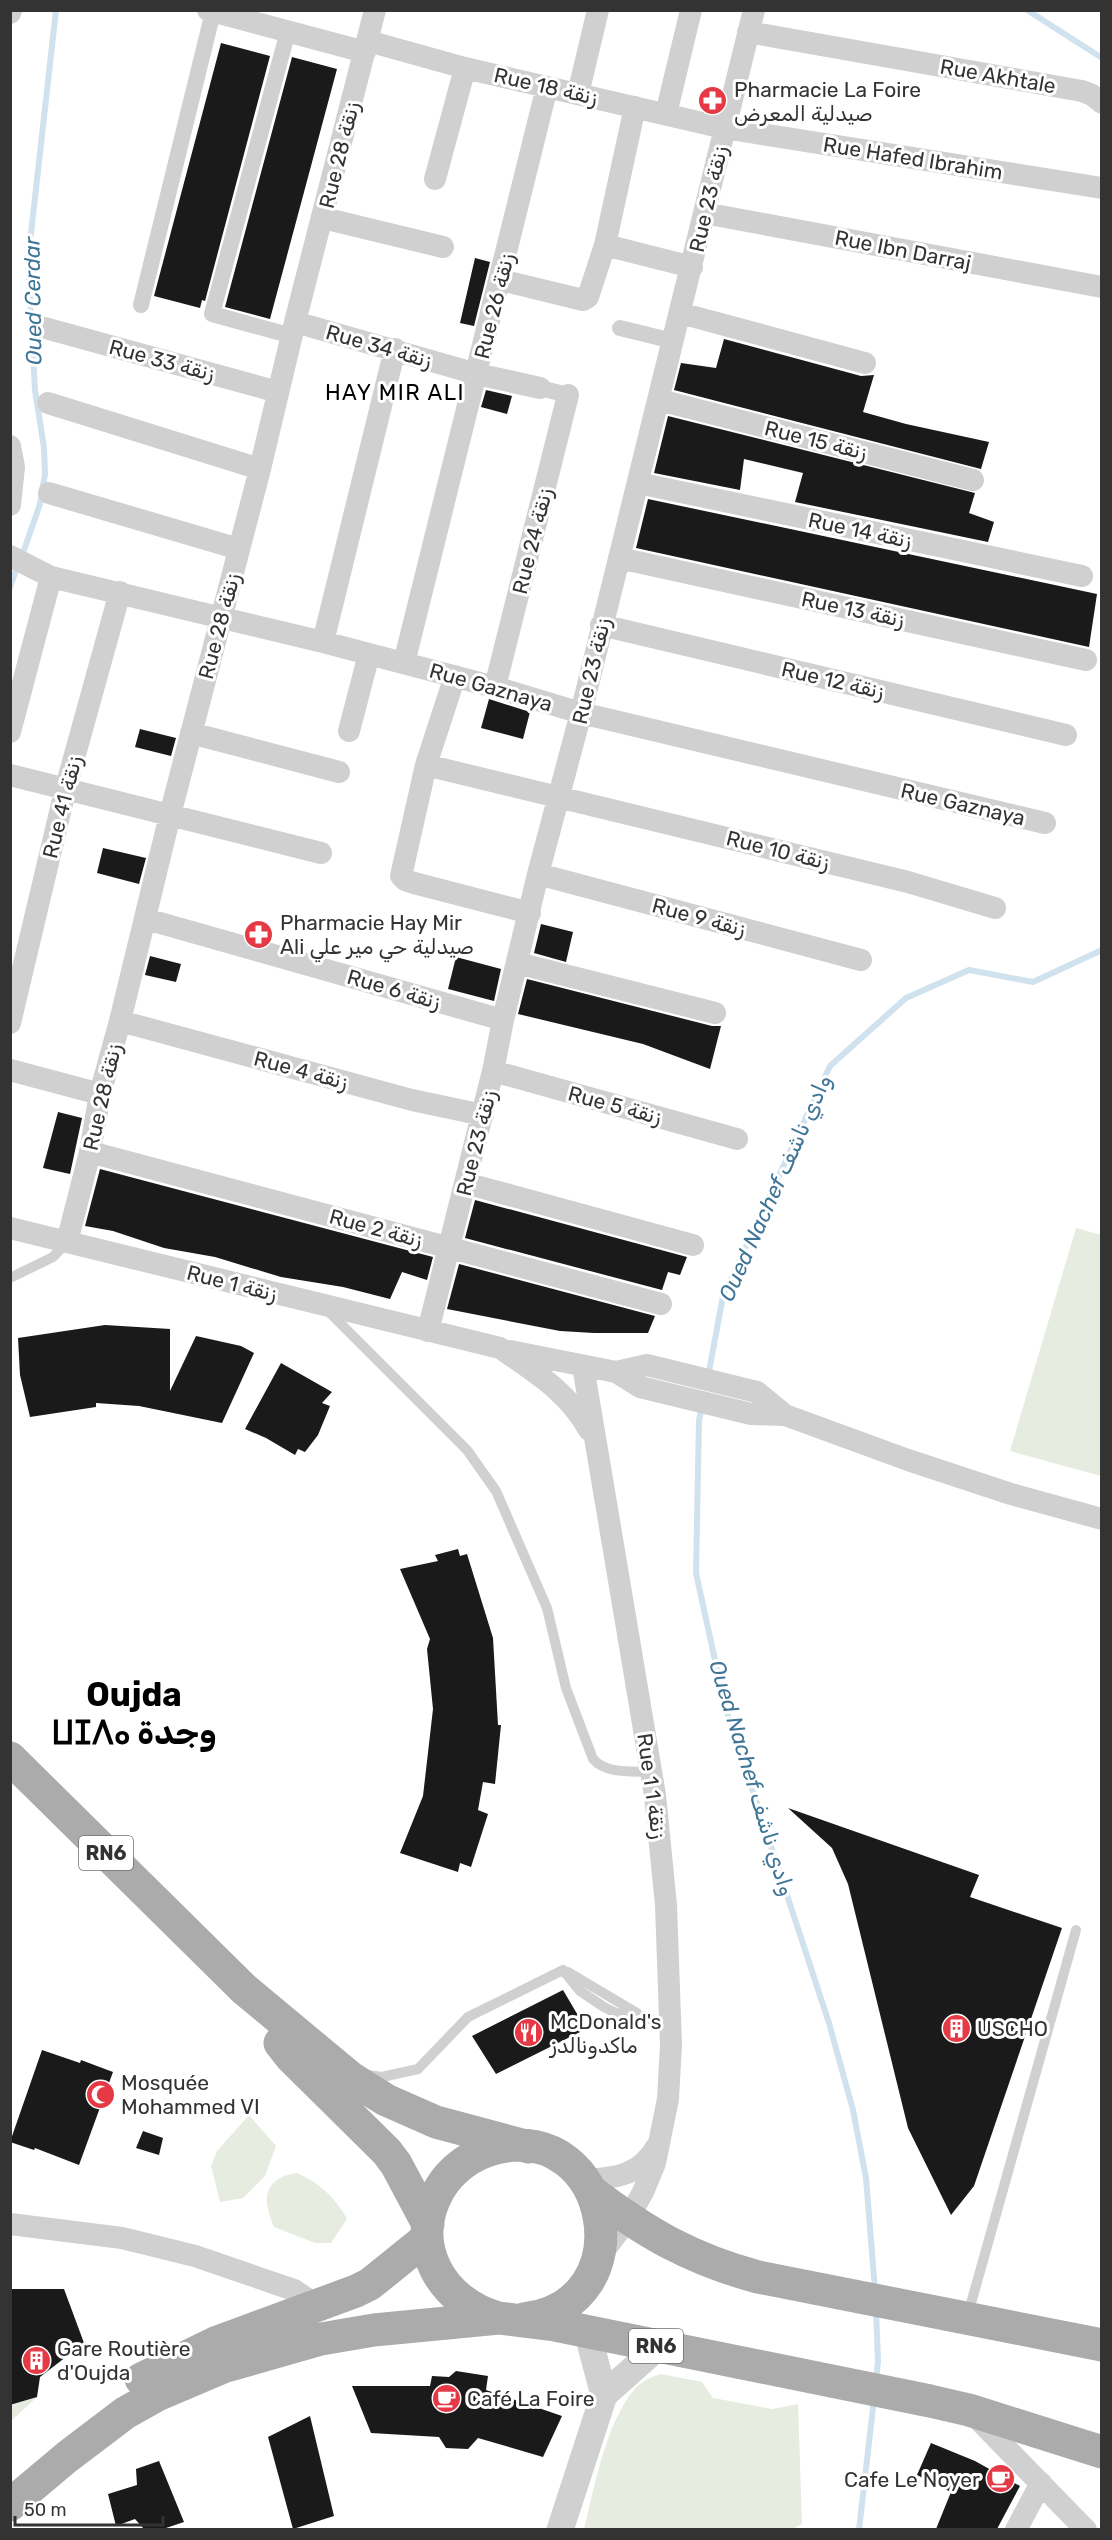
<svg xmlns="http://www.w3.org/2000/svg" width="1112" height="2540" font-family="Rubik,Vazirmatn,'Noto Sans Tifinagh',sans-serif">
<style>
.green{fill:#e6ecdf}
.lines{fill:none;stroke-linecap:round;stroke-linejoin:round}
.stream{stroke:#cfe2ee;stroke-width:6}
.building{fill:#1a1a1a}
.service{stroke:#d0d0d0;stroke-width:10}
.pedestrian{stroke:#d0d0d0;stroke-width:16}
.minor{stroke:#d0d0d0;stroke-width:22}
.tertiary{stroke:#d0d0d0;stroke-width:27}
.primary{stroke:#ababab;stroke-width:33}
.labels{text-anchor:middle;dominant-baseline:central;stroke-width:6;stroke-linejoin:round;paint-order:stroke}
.shield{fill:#fff;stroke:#707070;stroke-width:1.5}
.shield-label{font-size:20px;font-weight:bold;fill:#333}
.street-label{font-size:21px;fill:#333;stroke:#fff}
.poi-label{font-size:21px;fill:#333;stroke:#fff;text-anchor:start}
.water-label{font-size:22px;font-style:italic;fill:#3f7597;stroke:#fff}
.neighbourhood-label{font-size:22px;letter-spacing:1.5px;fill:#000;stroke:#fff}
.town-label{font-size:33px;font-weight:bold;fill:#000;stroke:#fff}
</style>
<rect width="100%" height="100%" fill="#fff"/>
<path class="green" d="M1076,1228L1101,1235V1476L1010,1451Z
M249,2115L276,2146L265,2176L243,2198L220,2202L211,2166L217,2151Z
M297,2173C318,2182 336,2198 347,2219L331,2243H315L274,2227C262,2199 263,2178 297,2173Z
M661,2374L702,2382L713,2398L772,2409L798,2404L802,2524L791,2530L584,2529C595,2486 605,2425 634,2390C641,2381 651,2377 661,2374Z
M37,2397L11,2421V2405Z"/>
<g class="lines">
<path class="stream" d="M1027,10L1102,58
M22,556L40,504L45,474L44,448L35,390L28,260L56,10
M10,587L18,565
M708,1377L723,1296L830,1066L906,998L969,970L1033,982L1102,950
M702,1407L699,1420L696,1573L725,1706L829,2023L853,2110L866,2178L875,2290
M876,2309L878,2362L876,2380
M859,2530L874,2399"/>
</g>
<path class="building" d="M221,43L270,56L205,301L202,300L200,308L154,296Z
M292,57L337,69L270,319L225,307Z
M475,258L490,262L474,326L460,323Z
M724,339L861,376L874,375L863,412L906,424L989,442L981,469L674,390L681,363L716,368Z
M486,390L512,396L507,414L481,407Z
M668,416L975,493L969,513L994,522L988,542L795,502L803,473L744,459L740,490L654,473Z
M648,499L1097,594L1089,647L636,548Z
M489,699L530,712L523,739L481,728Z
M140,729L176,738L171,756L135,747Z
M103,848L146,858L139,884L97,873Z
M541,924L573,932L566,962L534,953Z
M150,956L181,964L176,982L145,975Z
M456,957L501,969L494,1001L448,989Z
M527,979L712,1026H721L710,1069L643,1044L518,1014Z
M58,1112L82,1118L70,1174L43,1168Z
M100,1169L433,1257L427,1280L402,1272L390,1299L343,1287L281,1277L215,1257L164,1248L113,1231L85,1226Z
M475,1200L687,1257L680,1275L668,1272L662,1290L465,1238Z
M459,1264L655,1316L648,1333H594L560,1331L447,1309Z
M105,1325L170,1329V1391L196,1336L241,1346L254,1353L222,1423L139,1406L96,1403V1407L30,1417L20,1375L18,1338Z
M281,1363L332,1392L322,1403L330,1406L318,1435L305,1452L298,1449L295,1455L266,1438L245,1429Z
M458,1549L460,1556L467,1554L493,1638L498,1725H501L495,1784L483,1782L478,1810L488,1814L471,1867L460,1863L458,1872L400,1853L423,1796L433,1709L427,1649L430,1639L400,1569L438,1561L435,1555Z
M788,1808L979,1875L970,1897L1062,1928L974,2186L951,2215L908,2128L848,1884L832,1848Z
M563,1990L586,2029L496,2074L472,2036Z
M42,2050L80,2063L81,2060L113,2072L79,2165L35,2148L34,2150L10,2142Z
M143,2131L163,2138L159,2155L136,2148Z
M10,2289H64L84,2343L40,2377L37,2397L10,2405Z
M456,2371L488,2376L486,2390L562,2416L543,2457L478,2438L468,2449L446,2448L439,2437L371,2433L352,2386H430L432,2376L449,2377Z
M310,2416L334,2516L293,2529L268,2437Z
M931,2443L975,2461L1020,2486L997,2529H936L951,2492L917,2475Z
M159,2461L184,2522L163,2529H144L135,2519L116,2526L108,2494L137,2485L136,2469Z"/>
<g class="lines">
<path class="service" d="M10,1278L53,1257L67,1242
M328,1311L467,1450L496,1491L547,1608L566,1688L593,1759C606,1774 631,1771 651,1772
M568,1972L637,2013
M367,2075L382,2077L418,2069L468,2017L563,1970L580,1991L604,2007L616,2013L643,2016L670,2027
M968,2314L1076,1930"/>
<path class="pedestrian" d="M288,31L212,314L292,336
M141,305L213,12
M620,328L673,341
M540,388L568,395"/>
<path class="minor" d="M208,10L365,52
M10,13L11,10
M748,32L1082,91L1092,95L1102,103
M368,41L465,68L724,128L1102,188
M578,94L598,10
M666,114L691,10
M435,179L465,68
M704,213L1102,287
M323,218L443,247
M605,245L692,267
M501,280L583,300L588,297L605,245L635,107
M680,313L865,363
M295,322L477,374L540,388
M45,328L278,392
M659,400L973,480
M48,403L260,469
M10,446L14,467L10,505
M638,483L1082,576
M49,493L239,549
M10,556L51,577L323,642L495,687L581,713L1045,823
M619,558L1086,660
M601,625L1066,735
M323,642L395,349
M404,663L547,87
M455,676L426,765L401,876L405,880L414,883L530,913
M495,687L568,395
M349,731L369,654
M10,732L51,577
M191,733L339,772
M426,765L908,882L995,908
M10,775L321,853
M538,874L861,960
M146,919L503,1020
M517,963L715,1013
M120,1021L412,1100L483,1115
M10,1023L66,787L120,592
M10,1070L100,1094
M493,1071L737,1139
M90,1152L661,1304
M465,1183L693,1245
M10,1228L500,1348C535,1372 568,1392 589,1430
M67,1242L90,1152L100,1094L120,1021L170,815L260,469L295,322L375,10
M428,1331L493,1071L503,1020L538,874L581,713L754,10
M510,1351L616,1372L640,1387L751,1414L785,1415L908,1460L1011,1494L1102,1519
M583,1366L655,1795L666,1905L671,2045L668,2099L655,2163L643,2192L628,2219L598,2259
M616,1372L647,1365L757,1392L785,1415
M584,2180C615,2178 640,2176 657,2146
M10,2224L122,2238L195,2256L294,2290L318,2306
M972,2413L1086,2530
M1016,2530L1041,2483"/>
<path class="tertiary" d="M604,2395L659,2346
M560,2530L604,2395L587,2331"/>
<path class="primary" d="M10,1758L244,1989L351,2078L386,2100L436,2122L529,2147
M280,2043L291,2057L387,2152L396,2164L428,2224
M592,2192C646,2233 691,2259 758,2277L1102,2345
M498,2318C441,2302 408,2245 439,2190C451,2169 472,2154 496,2148C612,2120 646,2305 524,2319
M141,2379L215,2343L356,2291L370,2284L427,2238
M10,2505L67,2457L125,2413L157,2395L223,2367L321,2339L374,2330L499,2318L555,2325L930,2401L969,2410L1102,2452"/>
</g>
<defs>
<symbol id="pharmacy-disc" viewBox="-11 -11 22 22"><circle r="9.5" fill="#e63946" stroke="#fff"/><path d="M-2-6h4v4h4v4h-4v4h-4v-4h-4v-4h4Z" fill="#fff"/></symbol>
<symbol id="building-disc" viewBox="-11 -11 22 22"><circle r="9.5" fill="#e63946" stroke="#fff"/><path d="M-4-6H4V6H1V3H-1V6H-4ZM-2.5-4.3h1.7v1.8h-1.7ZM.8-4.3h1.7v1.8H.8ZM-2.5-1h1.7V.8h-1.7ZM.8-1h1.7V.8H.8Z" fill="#fff"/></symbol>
<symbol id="restaurant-disc" viewBox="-11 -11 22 22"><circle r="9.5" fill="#e63946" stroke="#fff"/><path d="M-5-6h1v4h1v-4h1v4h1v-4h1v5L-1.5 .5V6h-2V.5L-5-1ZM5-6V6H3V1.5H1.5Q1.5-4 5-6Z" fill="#fff"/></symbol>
<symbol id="mosque-disc" viewBox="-11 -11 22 22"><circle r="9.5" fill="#e63946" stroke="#fff"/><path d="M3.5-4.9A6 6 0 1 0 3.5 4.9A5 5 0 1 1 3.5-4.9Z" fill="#fff"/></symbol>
<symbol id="cafe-disc" viewBox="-11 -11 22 22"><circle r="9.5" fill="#e63946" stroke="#fff"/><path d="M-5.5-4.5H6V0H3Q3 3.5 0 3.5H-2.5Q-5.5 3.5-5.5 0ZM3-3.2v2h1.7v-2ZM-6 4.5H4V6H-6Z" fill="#fff"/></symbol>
</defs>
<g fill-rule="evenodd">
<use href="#pharmacy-disc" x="696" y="84" width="33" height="33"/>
<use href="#pharmacy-disc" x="242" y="918" width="33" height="33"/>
<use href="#building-disc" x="940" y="2012" width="33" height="33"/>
<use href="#restaurant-disc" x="512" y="2016" width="33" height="33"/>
<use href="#mosque-disc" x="84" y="2078" width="33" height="33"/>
<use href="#building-disc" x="20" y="2344" width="33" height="33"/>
<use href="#cafe-disc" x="430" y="2382" width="33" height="33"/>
<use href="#cafe-disc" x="984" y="2462" width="33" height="33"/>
</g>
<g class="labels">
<g class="shield">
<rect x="79" y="1836" width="54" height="34" rx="4.5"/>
<rect x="629" y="2329" width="54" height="34" rx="4.5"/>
</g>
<g class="shield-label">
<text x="106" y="1853">RN6</text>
<text x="656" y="2346">RN6</text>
</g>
<g class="street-label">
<text transform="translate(998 76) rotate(10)">Rue Akhtale</text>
<text transform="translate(546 86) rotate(13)">Rue 18 زنقة</text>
<text transform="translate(339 155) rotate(-76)">Rue 28 زنقة</text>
<text transform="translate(913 158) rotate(9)">Rue Hafed Ibrahim</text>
<text transform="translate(708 199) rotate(-77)">Rue 23 زنقة</text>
<text transform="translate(903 250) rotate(11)">Rue Ibn Darraj</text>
<text transform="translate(494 306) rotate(-76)">Rue 26 زنقة</text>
<text transform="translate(379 346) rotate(16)">Rue 34 زنقة</text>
<text transform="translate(162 360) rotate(15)">Rue 33 زنقة</text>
<text transform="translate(816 440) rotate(14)">Rue 15 زنقة</text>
<text transform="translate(860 530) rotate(12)">Rue 14 زنقة</text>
<text transform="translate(532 541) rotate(-76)">Rue 24 زنقة</text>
<text transform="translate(853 609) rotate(12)">Rue 13 زنقة</text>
<text transform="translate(219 626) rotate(-75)">Rue 28 زنقة</text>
<text transform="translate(591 671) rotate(-77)">Rue 23 زنقة</text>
<text transform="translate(833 680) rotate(13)">Rue 12 زنقة</text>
<text transform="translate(491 687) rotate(16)">Rue Gaznaya</text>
<text transform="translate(963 804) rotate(13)">Rue Gaznaya</text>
<text transform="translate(62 807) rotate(-76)">Rue 41 زنقة</text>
<text transform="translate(778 850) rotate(14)">Rue 10 زنقة</text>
<text transform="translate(699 917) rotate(15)">Rue 9 زنقة</text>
<text transform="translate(394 989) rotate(16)">Rue 6 زنقة</text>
<text transform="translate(301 1070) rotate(15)">Rue 4 زنقة</text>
<text transform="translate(102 1097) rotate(-77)">Rue 28 زنقة</text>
<text transform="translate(615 1105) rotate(15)">Rue 5 زنقة</text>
<text transform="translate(476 1143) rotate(-76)">Rue 23 زنقة</text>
<text transform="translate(376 1228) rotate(15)">Rue 2 زنقة</text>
<text transform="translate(232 1283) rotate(14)">Rue زنقة 1</text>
<text transform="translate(652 1786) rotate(82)">Rue 1 زنقة 1</text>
</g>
<g class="poi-label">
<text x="734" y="89">Pharmacie La Foire<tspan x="734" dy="24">صيدلية المعرض</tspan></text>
<text x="280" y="922">Pharmacie Hay Mir<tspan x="280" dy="24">Ali صيدلية حي مير علي</tspan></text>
<text x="550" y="2021">McDonald's<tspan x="550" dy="24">ماكدونالدز</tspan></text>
<text x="977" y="2028">USCHO</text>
<text x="121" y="2082">Mosquée<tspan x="121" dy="24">Mohammed VI</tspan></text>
<text x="57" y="2348">Gare Routière<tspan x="57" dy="24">d'Oujda</tspan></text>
<text x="467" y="2398">Café La Foire</text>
<text x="980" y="2479" text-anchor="end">Cafe Le Noyer</text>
</g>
<g class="water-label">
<text transform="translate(33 301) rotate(-91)">Oued Cerdar</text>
<text transform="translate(775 1188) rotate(-66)">Oued Nachef وادي ناشف</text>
<text transform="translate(752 1778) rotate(73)">Oued Nachef وادي ناشف</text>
</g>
<g class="neighbourhood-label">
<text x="395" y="392">HAY MIR ALI</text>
</g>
<g class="town-label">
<text x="134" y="1694">Oujda<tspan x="134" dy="38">ⵡⵊⴷⴰ وجدة</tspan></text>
</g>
</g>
<rect width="1112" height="2540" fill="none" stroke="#333333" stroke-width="24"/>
<path d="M15 2516v9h148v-9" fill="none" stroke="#333333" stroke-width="3"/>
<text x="24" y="2516" font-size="18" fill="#333333" stroke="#ffffff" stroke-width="4.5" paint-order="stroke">50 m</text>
</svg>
